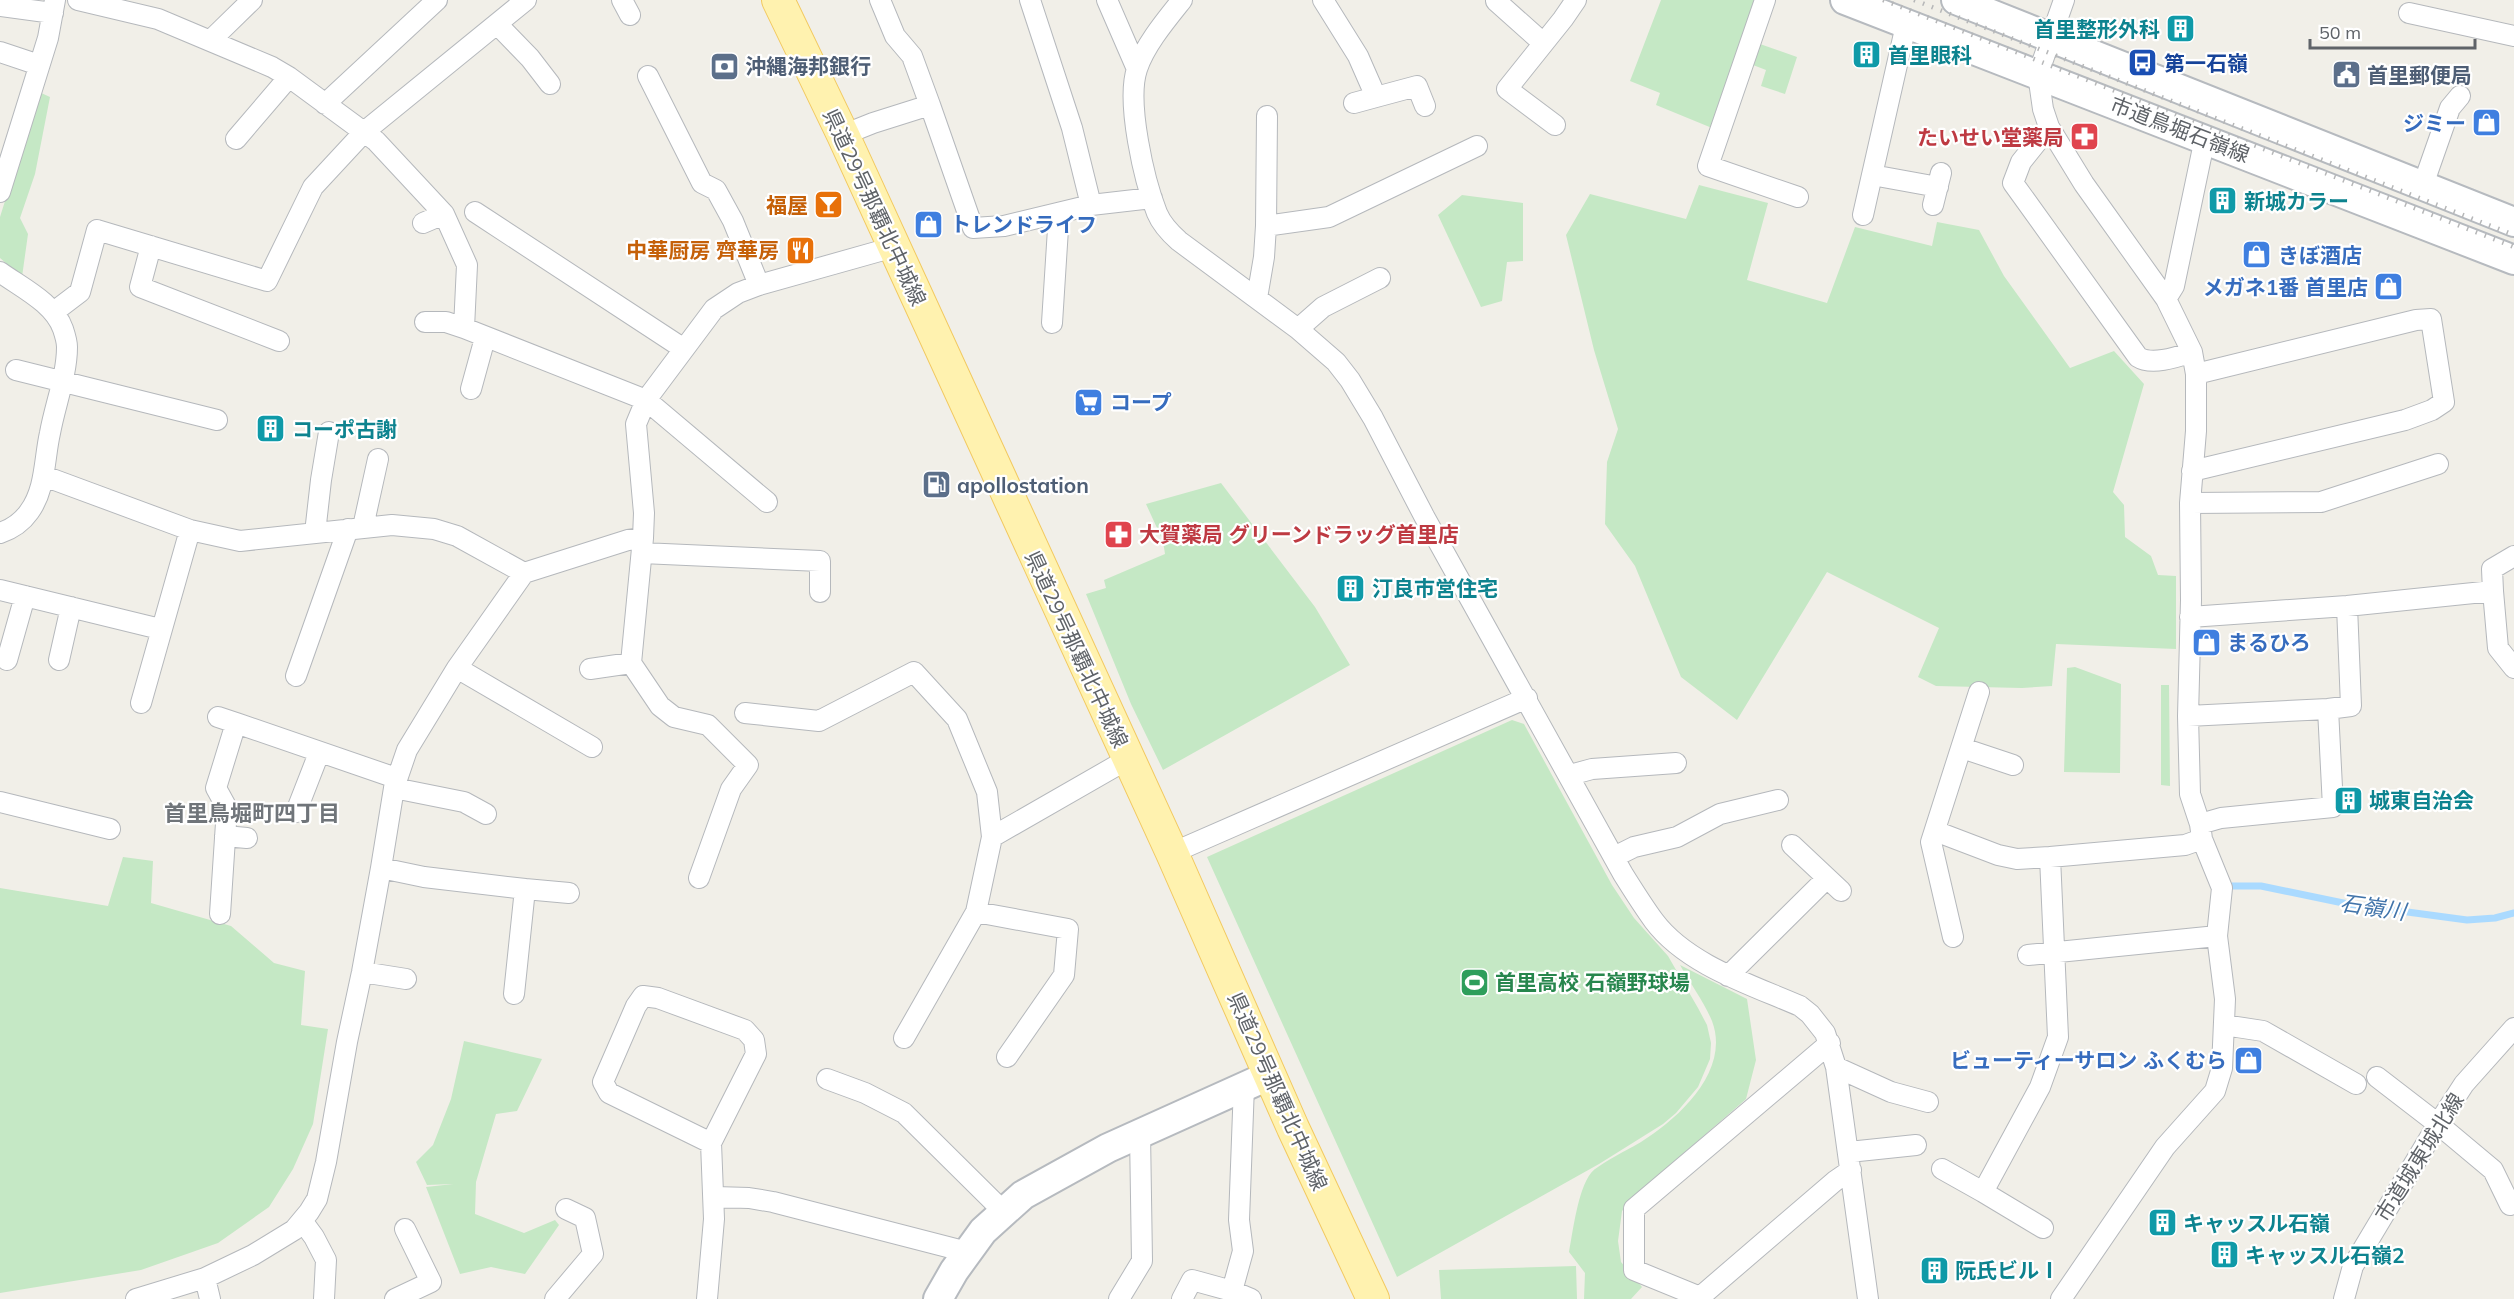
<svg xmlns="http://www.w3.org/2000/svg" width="2514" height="1299" font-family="Mulish,'Noto Sans JP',sans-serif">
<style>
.green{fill:#c5e8c5}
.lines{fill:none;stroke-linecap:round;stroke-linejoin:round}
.stream{stroke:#aadaff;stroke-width:7}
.street-casing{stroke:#b5b8bc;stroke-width:22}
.secondary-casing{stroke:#b6babf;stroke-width:32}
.primary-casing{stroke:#f2c960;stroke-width:34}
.street{stroke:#fff;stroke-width:20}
.secondary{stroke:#fff;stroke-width:28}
.primary{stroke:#fff2af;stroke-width:32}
.rail{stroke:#b6b7b8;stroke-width:4.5;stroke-dasharray:1.5 8;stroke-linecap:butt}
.labels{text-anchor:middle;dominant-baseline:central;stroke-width:4.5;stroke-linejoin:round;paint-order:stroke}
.culture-label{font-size:21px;font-weight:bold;fill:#0d838f;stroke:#fff;text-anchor:start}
.transit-label{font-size:21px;font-weight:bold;fill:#164399;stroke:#fff;text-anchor:start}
.service-label{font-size:21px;font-weight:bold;fill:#4e5e75;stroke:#fff;text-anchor:start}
.shop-label{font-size:21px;font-weight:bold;fill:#366cbe;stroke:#fff;text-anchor:start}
.street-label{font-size:21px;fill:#5f6368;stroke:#fff}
.health-label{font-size:21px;font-weight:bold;fill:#be3a42;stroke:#fff;text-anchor:end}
.food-label{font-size:21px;font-weight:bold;fill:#c56008;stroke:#fff;text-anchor:end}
.leisure-label{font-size:21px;font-weight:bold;fill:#27864d;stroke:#fff;text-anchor:start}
.neighbourhood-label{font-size:22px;font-weight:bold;fill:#70757a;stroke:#fff}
.water-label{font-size:22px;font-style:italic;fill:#4174aa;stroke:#fff}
</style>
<rect width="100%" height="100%" fill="#f1efe8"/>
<path class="green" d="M1661,0H1756L1712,128L1656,105L1660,93L1630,81Z
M1760,44L1797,57L1785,94L1761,86L1766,70L1753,65Z
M39,92L50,97L35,174L20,218L28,234L22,277L0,258V217Z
M1699,185L1768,203L1747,280L1827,303L1855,227L1932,246L1937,222L1979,230L2004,276L2070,368L2114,351L2144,384L2113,492L2124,505L2125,537L2151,556L2158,575L2176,576V649L2056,644L2052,686L2022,688L1936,686L1918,677L1939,628L1827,572L1737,720L1681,677L1635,566L1605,524L1607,462L1618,429L1594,350L1566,235L1590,194L1686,219Z
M1462,195L1523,203V261L1507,262L1502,301L1481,307L1438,215Z
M1221,483L1315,607L1350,665L1163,770L1131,704L1086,594L1106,588L1104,580L1165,554L1163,541L1146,504Z
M2075,667L2121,684L2120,773L2064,772L2067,668Z
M2161,685H2169L2170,786L2161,785Z
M1512,720L1524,724L1612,885L1634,918L1668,956L1698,1008L1707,1025L1711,1043L1710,1059L1698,1087L1676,1113L1663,1124L1599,1164L1397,1277L1207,857Z
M123,857L153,861L151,903L231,926L274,963L305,971L301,1025L328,1029L313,1124L293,1169L269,1207L218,1243L141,1270L0,1293V888L108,906Z
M1680,965L1747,999L1756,1060L1746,1099L1638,1193L1622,1211L1618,1241L1621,1262L1642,1287L1631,1299H1584L1585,1273L1569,1252C1573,1231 1578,1189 1591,1173C1597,1165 1631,1148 1641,1142C1678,1119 1731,1071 1712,1021C1704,1002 1690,983 1680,965Z
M464,1041L542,1059L517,1111L496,1114L476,1182L475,1214L524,1233L555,1220L559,1225L525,1274L491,1267L460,1274L426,1187L453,1184L427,1185L416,1162L433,1145L451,1099Z
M1576,1266L1577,1299H1441L1439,1270Z"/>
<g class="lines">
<path class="stream" d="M2232,886H2261L2348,904L2467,920L2495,918L2514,913"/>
<defs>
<path id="street" d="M78,0L158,19L272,67L289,77L376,141L444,214L467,265L464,328L646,400L767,502
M622,0L630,15
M880,0L895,36L912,56L930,105
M1030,0L1072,128L1091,205
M1107,0L1137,69
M1182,0C1166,20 1145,45 1137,69C1126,102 1144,180 1157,213C1162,225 1170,233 1179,241L1298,329L1336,362L1350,380L1373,418L1424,516L1623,874C1633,890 1643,906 1654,921C1687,965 1752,985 1800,1006L1810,1014L1825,1033L1836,1067L1868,1299
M1323,0L1358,56L1376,97L1417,86L1425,106
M1765,0L1708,166L1798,197
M2064,0L2038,74L2043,109L2049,127L2084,184L2166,299
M1496,1L1543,43
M0,6L53,13
M2409,13L2514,36
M497,24L530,58L550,84
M1906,25L1872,175L1938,187
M211,40L252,0
M0,52L39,65
M648,76L702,183L716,190L733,221L759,285
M1354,103L1376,97
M325,104L437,0
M1555,125L1507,89L1563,19L1576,0
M2049,127L2021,162L2013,183L2138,357C2152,366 2177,357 2192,352
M843,135L873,123L930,105L973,228L1004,226L1091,205L1152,198
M236,139L289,77
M2423,185L2450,108L2460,96
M0,192L48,38L55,0
M1933,205L1941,173
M475,212L684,349
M1863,215L1872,175
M423,223L444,214
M1266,226L1267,116
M151,246L140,287L279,341
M0,272C22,288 54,303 63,329C65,335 67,342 67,347C67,375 55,405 50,433C44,459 46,489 29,512C22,522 12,529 0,533
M1257,298L1264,257L1266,226L1329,217L1477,146
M55,311L80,292L97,230L267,281L313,187L364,132L526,0
M425,322H446L464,328
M1052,323L1059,213
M1298,329L1323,307L1380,278
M16,370L217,420
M471,389L485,338
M2192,471L2405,420L2432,410L2444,402L2431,319L2416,320L2196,374
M44,476L190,530L240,541L392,525L434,529L457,536L524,573
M2190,503L2321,502L2438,464
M363,527L378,459
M315,533L321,480L329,432
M643,538L631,663L660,706L674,717L708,725L748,765L731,789L699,878
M642,553L820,561V592
M0,590L160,629
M2493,591L2492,569L2514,556
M2190,617L2347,606L2493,591L2498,648L2514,668
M7,660L25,596
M59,660L71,607
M457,668L592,747
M590,669L631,663
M296,676L348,529
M141,703L190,530
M745,713L819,721L914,672L957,719L987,792L992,837L976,912L904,1038
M2188,716L2328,709L2351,706L2347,606
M218,717L236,723
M1962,748L2013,765
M1570,775L1592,769L1676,763
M394,788L464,802L486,814
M0,802L110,829
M296,812L319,753
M2200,824L2221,818L2333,807L2328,709
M1935,831L1998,855L2017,859L2050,857
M225,836L247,838
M992,837L1128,759
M1792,845L1841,891
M1172,853L1527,698
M1614,857L1634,847L1677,837L1720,814L1778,800
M381,868L424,877L525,889L514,994
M525,889L569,893
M976,912L1068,929L1064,975L1007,1057
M220,914L227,808L216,788L236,723L396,778
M1953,937L1931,842L1979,692
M2028,955L2217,936
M362,972L406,979
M1728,976L1826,879
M2224,1025L2263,1031L2356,1084
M1830,1043L1634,1209V1270L1700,1297L1835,1181L1851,1170
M1836,1067L1891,1092L1928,1102
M2377,1077L2438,1124L2493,1170L2510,1205L2514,1204
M827,1079L865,1093L904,1113L1003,1211
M1244,1085L1239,1220L1243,1251L1232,1291L1251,1299
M1849,1152L1916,1145
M1942,1169L1983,1192
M715,1197L749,1198L773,1202L967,1252
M303,1222L314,1237L326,1260L324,1299
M2043,1228L1983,1192L2040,1087L2058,1037L2050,857L2185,845L2202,839
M205,1278L210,1299
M136,1299L205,1278L253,1255L294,1230L309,1212L317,1199L326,1162L347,1042L362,972L381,868L394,788L407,750L457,668L524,573L628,540L643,538L644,513L636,424L646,400L714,309L738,293L759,285L894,247
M395,1299L431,1282L405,1229
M555,1299L593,1254L585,1218L566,1209
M707,1299L714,1219L711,1143L756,1054L754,1040L745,1030L658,998L643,996L636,1006L603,1082L609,1093L711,1143
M1119,1299L1142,1261L1140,1133
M1182,1299L1192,1280L1232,1291
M2061,1299L2165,1147L2215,1091L2222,1068L2225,999L2217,936L2222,888L2202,839L2200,824L2190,794L2188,716L2191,600L2190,503L2196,431V374L2192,352L2166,299L2174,286L2205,138
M2344,1299L2353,1266L2438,1124L2464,1084L2514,1028"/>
<path id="secondary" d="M1845,0L2514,260
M1956,0L2514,222
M938,1299L954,1271L983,1231L1023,1195L1108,1148L1270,1075"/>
<path id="primary" d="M778,0L843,135L1172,853L1293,1128L1373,1299"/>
</defs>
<use href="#street" class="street-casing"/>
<use href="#secondary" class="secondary-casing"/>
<use href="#primary" class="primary-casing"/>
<use href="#street" class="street"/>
<use href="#secondary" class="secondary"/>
<use href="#primary" class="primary"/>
<path class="rail" d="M1883,0L2514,247
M1914,0L2514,235"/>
</g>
<defs>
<symbol id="building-square" viewBox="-11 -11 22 22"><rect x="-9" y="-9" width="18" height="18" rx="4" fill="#0f9aa8" stroke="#fff"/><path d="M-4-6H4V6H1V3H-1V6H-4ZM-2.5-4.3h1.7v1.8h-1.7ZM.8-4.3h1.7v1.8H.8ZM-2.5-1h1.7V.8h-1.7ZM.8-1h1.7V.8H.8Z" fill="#fff"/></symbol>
<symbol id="bus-square" viewBox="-11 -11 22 22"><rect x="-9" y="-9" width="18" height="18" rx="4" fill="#1a4fb4" stroke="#fff"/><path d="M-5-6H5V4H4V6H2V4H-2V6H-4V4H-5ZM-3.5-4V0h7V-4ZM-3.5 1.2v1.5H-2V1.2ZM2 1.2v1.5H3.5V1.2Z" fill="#fff"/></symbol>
<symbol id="bank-square" viewBox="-11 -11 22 22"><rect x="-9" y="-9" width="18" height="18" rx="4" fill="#5c6f8a" stroke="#fff"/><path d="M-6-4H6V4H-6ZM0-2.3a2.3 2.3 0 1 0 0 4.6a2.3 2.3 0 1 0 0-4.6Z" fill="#fff"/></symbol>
<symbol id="civic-square" viewBox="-11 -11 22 22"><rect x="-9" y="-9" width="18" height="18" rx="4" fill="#5c6f8a" stroke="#fff"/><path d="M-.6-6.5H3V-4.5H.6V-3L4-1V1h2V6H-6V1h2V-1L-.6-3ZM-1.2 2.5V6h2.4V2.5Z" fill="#fff"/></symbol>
<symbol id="shop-square" viewBox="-11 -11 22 22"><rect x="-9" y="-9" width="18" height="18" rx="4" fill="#3f7fe0" stroke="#fff"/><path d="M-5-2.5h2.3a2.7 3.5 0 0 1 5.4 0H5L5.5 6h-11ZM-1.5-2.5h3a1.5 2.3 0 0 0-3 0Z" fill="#fff"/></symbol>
<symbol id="pharmacy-square" viewBox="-11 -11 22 22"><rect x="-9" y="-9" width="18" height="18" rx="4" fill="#e0444e" stroke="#fff"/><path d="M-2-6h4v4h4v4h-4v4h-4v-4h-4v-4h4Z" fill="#fff"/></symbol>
<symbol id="bar-square" viewBox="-11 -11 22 22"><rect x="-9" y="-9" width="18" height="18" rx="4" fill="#e8710a" stroke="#fff"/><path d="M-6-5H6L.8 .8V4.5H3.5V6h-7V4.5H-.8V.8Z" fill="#fff"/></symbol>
<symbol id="restaurant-square" viewBox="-11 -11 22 22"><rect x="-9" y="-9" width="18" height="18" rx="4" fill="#e8710a" stroke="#fff"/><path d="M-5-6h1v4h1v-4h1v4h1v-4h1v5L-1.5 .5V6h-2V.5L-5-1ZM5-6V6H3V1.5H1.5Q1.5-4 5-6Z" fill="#fff"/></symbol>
<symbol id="supermarket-square" viewBox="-11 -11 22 22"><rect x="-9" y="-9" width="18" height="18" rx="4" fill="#3f7fe0" stroke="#fff"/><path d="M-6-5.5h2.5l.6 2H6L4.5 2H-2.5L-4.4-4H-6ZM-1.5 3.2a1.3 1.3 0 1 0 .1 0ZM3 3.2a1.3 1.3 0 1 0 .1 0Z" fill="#fff"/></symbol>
<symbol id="fuel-square" viewBox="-11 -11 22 22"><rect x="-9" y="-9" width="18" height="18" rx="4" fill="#5c6f8a" stroke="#fff"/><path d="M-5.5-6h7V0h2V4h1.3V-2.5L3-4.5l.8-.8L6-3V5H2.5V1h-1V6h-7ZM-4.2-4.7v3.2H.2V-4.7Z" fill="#fff"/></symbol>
<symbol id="stadium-square" viewBox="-11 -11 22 22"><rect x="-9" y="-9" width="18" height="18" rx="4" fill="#2e9e5b" stroke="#fff"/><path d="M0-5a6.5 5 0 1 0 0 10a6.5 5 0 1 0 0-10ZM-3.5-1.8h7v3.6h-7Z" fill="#fff"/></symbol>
</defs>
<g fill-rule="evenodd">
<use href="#building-square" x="2164" y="12" width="33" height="33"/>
<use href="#building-square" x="1850" y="38" width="33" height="33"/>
<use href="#bus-square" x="2126" y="46" width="33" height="33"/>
<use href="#bank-square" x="708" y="50" width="33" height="33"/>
<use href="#civic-square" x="2330" y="58" width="33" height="33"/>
<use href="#shop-square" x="2470" y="106" width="33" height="33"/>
<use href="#pharmacy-square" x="2068" y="120" width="33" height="33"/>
<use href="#building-square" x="2206" y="184" width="33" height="33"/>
<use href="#bar-square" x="812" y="188" width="33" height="33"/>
<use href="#shop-square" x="912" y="208" width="33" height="33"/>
<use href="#restaurant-square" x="784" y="234" width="33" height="33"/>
<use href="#shop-square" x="2240" y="238" width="33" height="33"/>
<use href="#shop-square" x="2372" y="270" width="33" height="33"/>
<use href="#supermarket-square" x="1072" y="386" width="33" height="33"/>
<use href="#building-square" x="254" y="412" width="33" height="33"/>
<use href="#fuel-square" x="920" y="468" width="33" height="33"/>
<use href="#pharmacy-square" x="1102" y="518" width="33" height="33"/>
<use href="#building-square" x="1334" y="572" width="33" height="33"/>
<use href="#shop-square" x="2190" y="626" width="33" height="33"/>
<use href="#building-square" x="2332" y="784" width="33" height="33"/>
<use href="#stadium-square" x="1458" y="966" width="33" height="33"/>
<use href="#shop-square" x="2232" y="1044" width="33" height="33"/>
<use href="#building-square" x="2146" y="1206" width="33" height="33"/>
<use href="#building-square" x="2208" y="1238" width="33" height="33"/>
<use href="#building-square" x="1918" y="1254" width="33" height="33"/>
</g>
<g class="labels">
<g class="culture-label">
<text x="2160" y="29" text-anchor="end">首里整形外科</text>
<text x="1888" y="55">首里眼科</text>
<text x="2244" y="201">新城カラー</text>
<text x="292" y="429">コーポ古謝</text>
<text x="1372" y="588">汀良市営住宅</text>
<text x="2369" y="800">城東自治会</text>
<text x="2183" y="1223">キャッスル石嶺</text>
<text x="2245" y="1255">キャッスル石嶺2</text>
<text x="1955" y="1270">阮氏ビルⅠ</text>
</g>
<g class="transit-label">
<text x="2164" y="63">第一石嶺</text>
</g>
<g class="service-label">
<text x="745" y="66">沖縄海邦銀行</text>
<text x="2367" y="75">首里郵便局</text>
<text x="957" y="485">apollostation</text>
</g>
<g class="shop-label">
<text x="2466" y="123" text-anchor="end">ジミー</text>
<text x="950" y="224">トレンドライフ</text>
<text x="2278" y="255">きぼ酒店</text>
<text x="2368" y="287" text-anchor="end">メガネ1番 首里店</text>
<text x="1110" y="402">コープ</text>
<text x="2227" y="642">まるひろ</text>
<text x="2227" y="1060" text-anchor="end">ビューティーサロン ふくむら</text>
</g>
<g class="street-label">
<text transform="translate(2180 129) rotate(21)">市道鳥堀石嶺線</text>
<text transform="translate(875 207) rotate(65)">県道29号那覇北中城線</text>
<text transform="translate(1077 649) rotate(65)">県道29号那覇北中城線</text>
<text transform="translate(1278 1091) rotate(66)">県道29号那覇北中城線</text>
<text transform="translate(2419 1157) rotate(-58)">市道城東城北線</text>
</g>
<g class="health-label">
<text x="2064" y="137">たいせい堂薬局</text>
<text x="1139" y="534" text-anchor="start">大賀薬局 グリーンドラッグ首里店</text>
</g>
<g class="food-label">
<text x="808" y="205">福屋</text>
<text x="779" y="250">中華厨房 齊華房</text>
</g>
<g class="leisure-label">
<text x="1495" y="982">首里高校 石嶺野球場</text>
</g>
<g class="neighbourhood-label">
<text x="252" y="813">首里鳥堀町四丁目</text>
</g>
<g class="water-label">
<text transform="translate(2373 907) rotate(8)">石嶺川</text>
</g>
</g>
<path d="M2310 39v9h165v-9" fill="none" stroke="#5f6368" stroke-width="3"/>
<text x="2319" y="39" font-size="18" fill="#5f6368" stroke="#ffffff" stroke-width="4.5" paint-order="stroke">50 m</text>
</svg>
